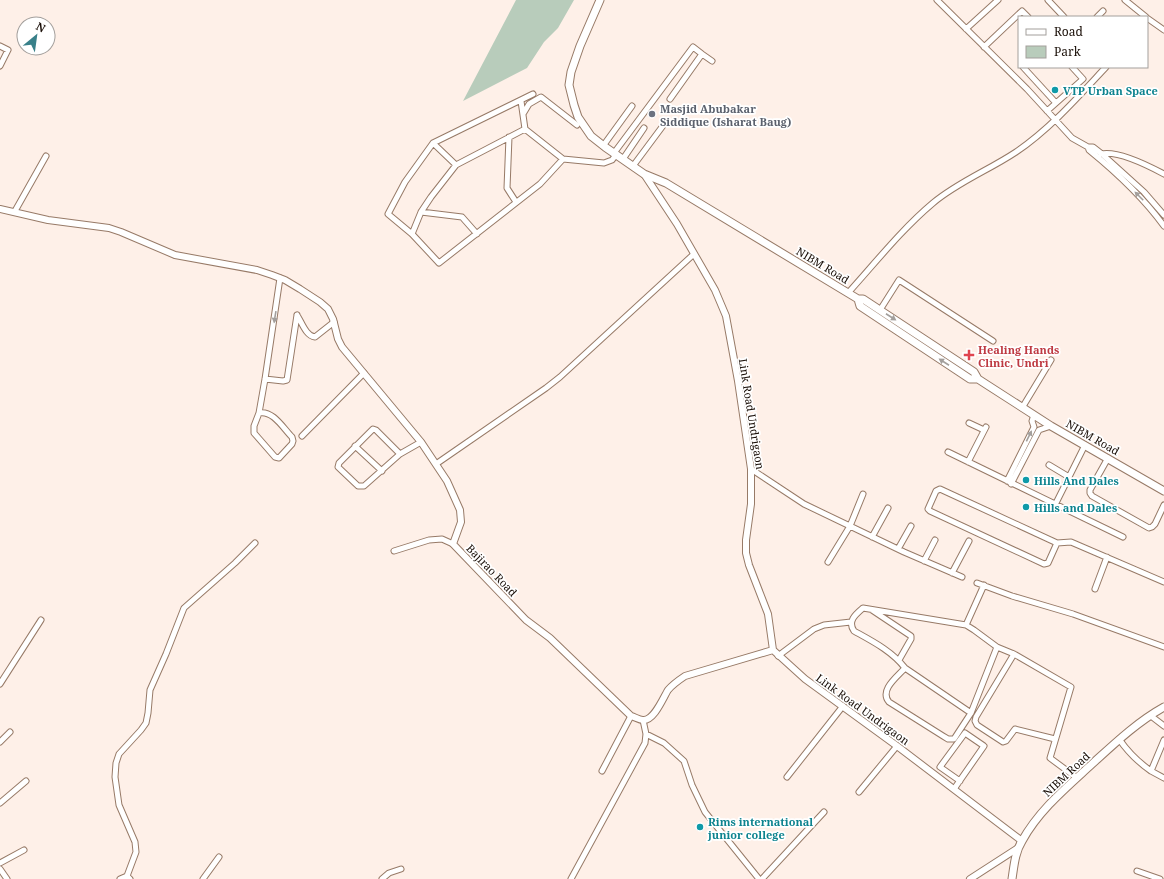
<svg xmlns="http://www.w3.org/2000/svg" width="1164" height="879" font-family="'Noto Serif',serif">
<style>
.green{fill:#b8ccbb}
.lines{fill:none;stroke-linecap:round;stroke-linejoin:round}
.minor-casing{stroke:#977a67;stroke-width:7}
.tertiary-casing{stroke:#977a67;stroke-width:8}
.secondary-casing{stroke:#977a67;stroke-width:9}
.minor{stroke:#fff;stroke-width:5}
.tertiary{stroke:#fff;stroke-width:6}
.secondary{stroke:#fff;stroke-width:7}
.oneway{fill:#a39f9c}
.culture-dot{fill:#0f9aa8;stroke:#fff;stroke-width:1.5}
.worship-dot{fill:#6b7280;stroke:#fff;stroke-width:1.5}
.health-dot{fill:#e0444e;stroke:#fff;stroke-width:1.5}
.labels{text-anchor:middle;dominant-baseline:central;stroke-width:3.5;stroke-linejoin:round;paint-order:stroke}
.culture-label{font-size:11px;font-weight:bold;fill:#0d838f;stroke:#fff;text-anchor:start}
.worship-label{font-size:11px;font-weight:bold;fill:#5b616d;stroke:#fff;text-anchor:start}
.street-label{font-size:11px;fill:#190e07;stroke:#fff}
.health-label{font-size:11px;font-weight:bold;fill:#be3a42;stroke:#fff;text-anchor:start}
</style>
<rect width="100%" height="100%" fill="#fef0e8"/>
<path class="green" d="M516,0H574L558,28L544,42L527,68L463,101Z"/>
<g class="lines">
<defs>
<path id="minor" d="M937,0L1027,89L1072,138L1088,147L1089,150C1116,172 1143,197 1164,226
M1048,0L1064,17
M1125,0L1146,17
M1097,17L1103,11
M1147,18L1164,30
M966,29L998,0
M0,46L8,50L0,66
M984,47L1022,11L1028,17
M1023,67L1056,103L1047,111
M533,94L433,143L405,182L388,214L412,234L439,263L540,184L563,159L604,163L612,160L616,155
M670,99L702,54L712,61
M521,101L525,129L563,159
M1056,103L1083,79L1072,67
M523,114L529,104L541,97L577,125
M509,137L507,188L516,202
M433,143L456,165
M603,146L632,106
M1088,147H1093L1102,154L1144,192L1164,215
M614,153L693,47L702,54
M1101,154C1118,150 1149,166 1164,174
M623,159L644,128
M633,166L665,123
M15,211L46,156
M421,212L462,217L477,234
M412,234L421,212L431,197L456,165L525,129
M848,293C876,262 902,229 933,203C958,182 989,170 1016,152C1050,129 1078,97 1106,67
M880,310L899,280L993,341
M297,315C302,323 306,336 315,337L334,322
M265,379L283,381L287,380L297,315
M1022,408L1051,360
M259,413C273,410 283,428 292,437L293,441L292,444L279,458L275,457L254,433V426L259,413L265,379L280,278
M969,423L984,430
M302,436L364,373
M355,446L382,471
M948,452L1123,537
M400,454L364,486H358L338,467L339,463L373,429L376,430L400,454L421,442
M1108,458L1090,490V493L1092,496L1149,528L1152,527L1155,524L1164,505
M968,462L986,427
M436,464L546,388L560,377L694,254
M1049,465L1069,477
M751,469L804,504L904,552L962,577
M1007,481L1034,427L1032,421L1034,415
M1011,484L1039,430L1051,426
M1055,505L1085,445
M872,537L888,508
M1057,543L1048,563L1044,564L930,511L928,509L936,491L940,489L1057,543L1071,542L1164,582
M898,549L911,526
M394,551L429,540L442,539L453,544
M924,561L935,540
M828,562L850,526L863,494
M952,573L969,541
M977,583L1012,596L1073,614L1164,647
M1095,589L1107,557
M872,610L911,636V639L899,660
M966,625L984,585
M1014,654L976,717L975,721L977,725L1003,742L1006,741L1015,729L1055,739
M778,656L814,629L824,625L851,622
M905,668C892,651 872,641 854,631C847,621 856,614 863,608L966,625L974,630L997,647L1014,654L1071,687L1050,758L1077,778
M0,684L41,620
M971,713L905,668C897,677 879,690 889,702L943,736L948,739H954L971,713L997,647
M1151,716L1164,726
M646,734L664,743L684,761L692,785L705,812L759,879
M1119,739C1128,752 1138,762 1151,771
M1164,740L1151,771L1164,778
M0,742L10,732
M602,771L631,716
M787,777L843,706
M954,789L984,746L965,733L940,767L960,781
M859,792L897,746
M0,803L26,781
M0,863L24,850
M0,869L7,879
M1137,871L1160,879
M120,879L127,876
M130,879L127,876L136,852L135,842L119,805L115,777L116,763L119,754L141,730L146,723L148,713L150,690L166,654L184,608L235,563L255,543
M203,879L219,857
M382,879L389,873L401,869
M571,879L645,743L646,734L643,720
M762,879L824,812"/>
<path id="tertiary" d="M644,174L677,224L715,290L726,316L738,381L751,469V504L746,540V553L749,565L768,614L773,650L805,679L897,746L1022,841
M0,209L48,220L109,228L121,232L175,255L257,270L272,275L285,280L300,289L320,302L328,309L333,319L338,339L342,347L421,442L447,481L460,510L461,522L453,544L526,620L550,638L631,716C635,717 639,720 643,720C654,721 663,698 668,690C673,684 679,680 685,676L773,650
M970,879L1018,848"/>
<path id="secondary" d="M600,0L580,46L571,72L569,85L574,105L578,117L591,136L605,147L644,174L666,183L858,299L860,306L970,379H978L1051,426L1164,491
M858,299H863L974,372L978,379
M1012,879C1014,866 1015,852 1022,841C1039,810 1067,787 1092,764C1114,744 1137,722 1164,707"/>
</defs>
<use href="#minor" class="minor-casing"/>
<use href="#tertiary" class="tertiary-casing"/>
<use href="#secondary" class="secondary-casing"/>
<use href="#minor" class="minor"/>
<use href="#tertiary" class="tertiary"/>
<use href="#secondary" class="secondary"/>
</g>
<defs><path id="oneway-solid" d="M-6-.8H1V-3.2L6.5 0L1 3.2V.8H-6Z"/></defs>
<g class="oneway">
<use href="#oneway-solid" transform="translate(1139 196) rotate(-135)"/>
<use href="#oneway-solid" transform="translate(275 317) rotate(99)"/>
<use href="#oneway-solid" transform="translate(891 317) rotate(33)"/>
<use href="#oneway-solid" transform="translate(944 362) rotate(-147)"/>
<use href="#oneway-solid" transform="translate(1029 436) rotate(-64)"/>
</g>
<g class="culture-dot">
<circle cx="1055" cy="90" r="4"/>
<circle cx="1026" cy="480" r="4"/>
<circle cx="1026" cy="507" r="4"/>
<circle cx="700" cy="827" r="4"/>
</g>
<circle class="worship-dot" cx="652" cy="114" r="4"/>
<path class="health-dot" d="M967 349h4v4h4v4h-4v4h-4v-4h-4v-4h4z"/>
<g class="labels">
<g class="culture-label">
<text x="1063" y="90">VTP Urban Space</text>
<text x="1034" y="480">Hills And Dales</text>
<text x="1034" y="507">Hills and Dales</text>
<text x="708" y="821">Rims international<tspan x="708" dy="13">junior college</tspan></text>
</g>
<g class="worship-label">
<text x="660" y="108">Masjid Abubakar<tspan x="660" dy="13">Siddique (Isharat Baug)</tspan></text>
</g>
<g class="street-label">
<text transform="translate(823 265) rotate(31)">NIBM Road</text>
<text transform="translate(752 414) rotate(81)">Link Road Undrigaon</text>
<text transform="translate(1093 437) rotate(30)">NIBM Road</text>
<text transform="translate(492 570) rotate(46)">Bajirao Road</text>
<text transform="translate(863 709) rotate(36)">Link Road Undrigaon</text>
<text transform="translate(1066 774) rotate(-43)">NIBM Road</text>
</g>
<g class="health-label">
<text x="978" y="349">Healing Hands<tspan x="978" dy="13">Clinic, Undri</tspan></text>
</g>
</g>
<rect x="1018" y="16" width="130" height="52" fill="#ffffff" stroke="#a39f9c"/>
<rect x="1026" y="29" width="20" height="6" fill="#ffffff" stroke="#a39f9c"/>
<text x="1054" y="36" font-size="12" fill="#190e07">Road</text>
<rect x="1026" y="46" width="20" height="12" fill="#b8ccbb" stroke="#a39f9c"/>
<text x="1054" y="56" font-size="12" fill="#190e07">Park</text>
<g transform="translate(36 36) rotate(29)"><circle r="19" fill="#ffffff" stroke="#a39f9c"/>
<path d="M0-3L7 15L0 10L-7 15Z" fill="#388089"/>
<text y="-6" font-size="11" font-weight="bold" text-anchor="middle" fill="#190e07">N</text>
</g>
</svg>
